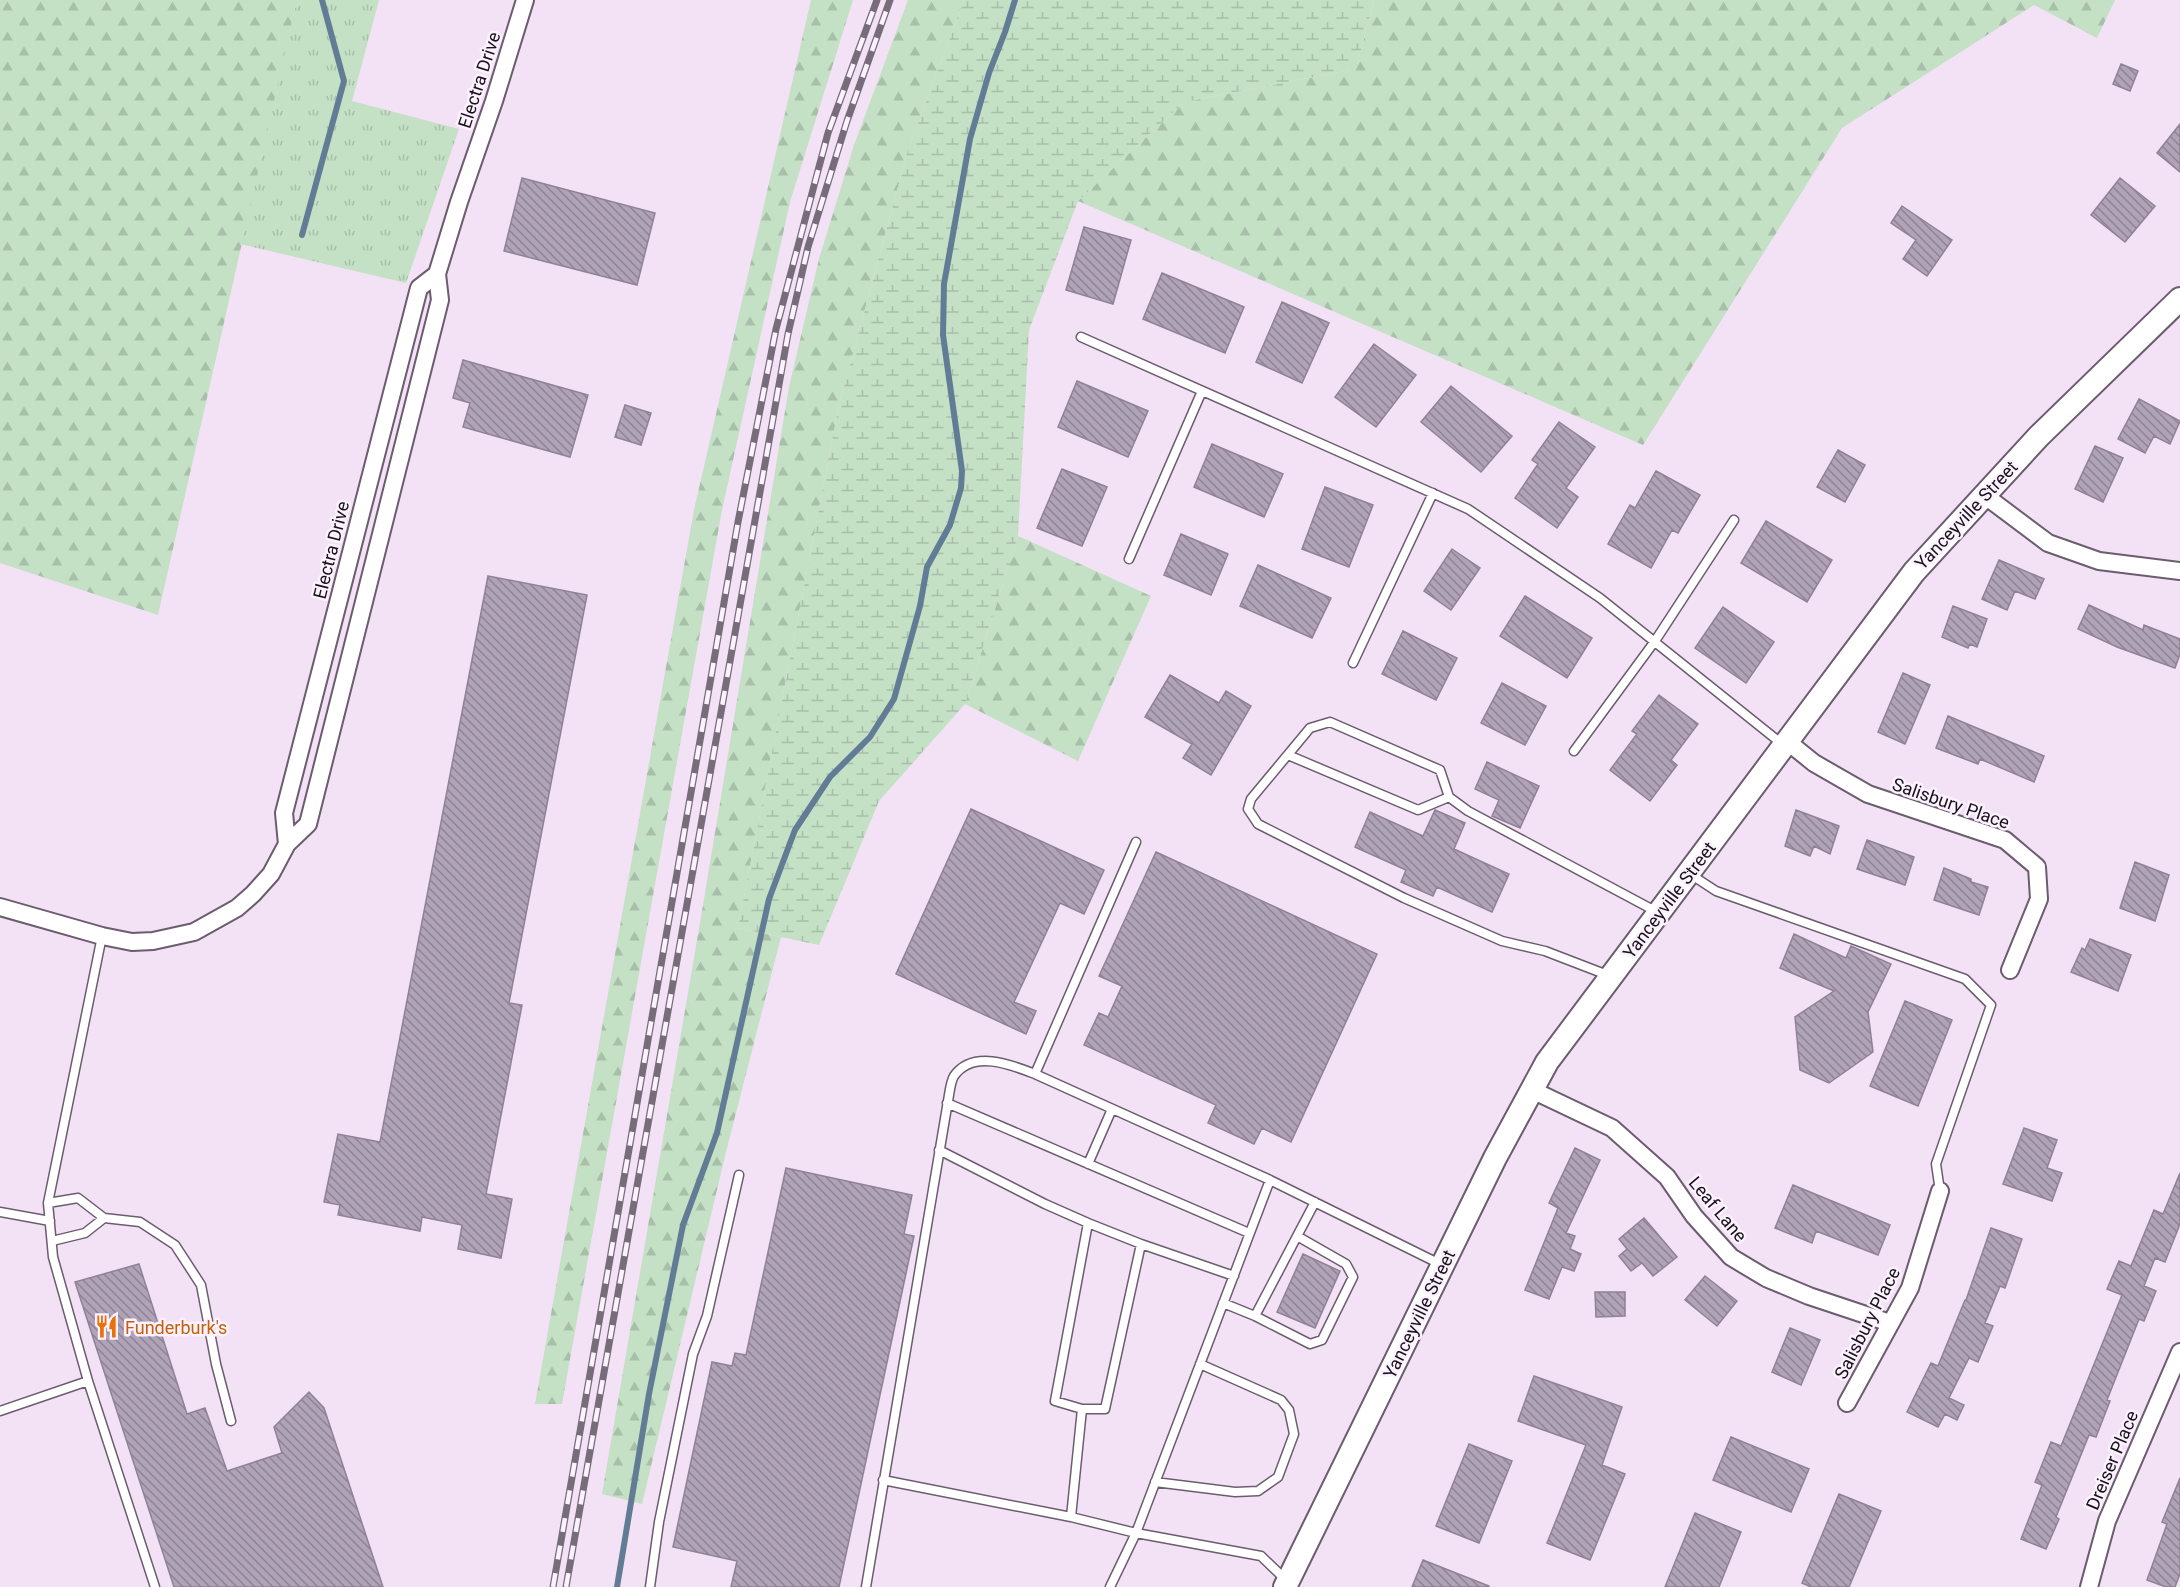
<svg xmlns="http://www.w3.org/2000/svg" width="2180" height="1587" font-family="Roboto,sans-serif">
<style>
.grass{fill:url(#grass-tufts)}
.forest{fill:url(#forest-firs)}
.wetland{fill:url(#wetland-marsh)}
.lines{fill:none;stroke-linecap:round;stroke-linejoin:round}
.stream{stroke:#627c96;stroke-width:6}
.building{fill:url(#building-back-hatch);stroke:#8f8297;stroke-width:1.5}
.service-casing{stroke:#6b5c6e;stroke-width:11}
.minor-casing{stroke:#6b5c6e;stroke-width:20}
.secondary-casing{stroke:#6b5c6e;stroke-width:26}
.service{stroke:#fff;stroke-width:8}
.minor{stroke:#fff;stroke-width:16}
.secondary{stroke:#fff;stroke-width:22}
.rail-casing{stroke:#776c79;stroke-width:7}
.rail{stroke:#fcf1fe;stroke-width:4.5;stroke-dasharray:14;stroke-linecap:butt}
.labels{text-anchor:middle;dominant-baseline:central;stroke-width:5;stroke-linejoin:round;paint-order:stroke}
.street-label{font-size:18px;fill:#181219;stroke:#fcf1fe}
.food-label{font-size:18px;fill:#c56008;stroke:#fcf1fe;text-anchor:start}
</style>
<defs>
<pattern id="grass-tufts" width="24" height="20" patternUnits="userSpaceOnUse" patternTransform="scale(1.5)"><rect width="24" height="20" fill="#c4e0c5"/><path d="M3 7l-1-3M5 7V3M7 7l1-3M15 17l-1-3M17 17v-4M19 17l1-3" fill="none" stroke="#a8bfa9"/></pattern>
<pattern id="forest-firs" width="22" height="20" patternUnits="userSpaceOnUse" patternTransform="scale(1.5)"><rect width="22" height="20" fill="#c4e0c5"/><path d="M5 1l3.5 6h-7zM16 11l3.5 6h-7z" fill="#a8bfa9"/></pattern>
<pattern id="wetland-marsh" width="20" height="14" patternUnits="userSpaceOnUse" patternTransform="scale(1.5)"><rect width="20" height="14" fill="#c4e0c5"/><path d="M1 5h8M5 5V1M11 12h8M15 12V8" fill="none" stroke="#a8bfa9"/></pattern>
<pattern id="building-back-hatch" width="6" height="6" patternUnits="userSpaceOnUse" patternTransform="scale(1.5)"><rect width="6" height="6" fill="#b0a3b8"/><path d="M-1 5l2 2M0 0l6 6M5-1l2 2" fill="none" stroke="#8e8395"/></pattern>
</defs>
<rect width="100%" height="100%" fill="#f3e1f6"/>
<path class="grass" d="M303,0H379L352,101L459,129L406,283L240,244L295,8Z"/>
<path class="forest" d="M0,0H303L295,8L158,615L0,563Z
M811,0H853L790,202L722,510L562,1404H535L694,510Z
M908,0H964L908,150L839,405L738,928L781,937L726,1152L642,1504L602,1494L701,917L789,387L819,259L854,145Z
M1374,0H2115L2097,38L2034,5L1842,128L1643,445L1078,201L1184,102L1356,69Z
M1018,536L1151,596L1078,761L965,704Z"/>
<path class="wetland" d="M964,0H1374L1356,69L1184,102L1078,201L1029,330L1018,536L965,704L879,801L819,945L738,928L839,405L908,150Z"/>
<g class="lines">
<path class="stream" d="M302,235L344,81L322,0
M617,1587L649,1394L683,1225L717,1133L769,899L795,830L830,777L870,737L894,699L920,606L927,567L950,525L961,488L962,471L943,335L944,284L970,139L989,73L1005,32L1015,0"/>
</g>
<path class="building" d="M2121,64L2138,71L2130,91L2113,84Z
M2180,124V172L2157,153Z
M522,178L655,213L637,285L504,251Z
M2120,178L2155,206L2125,242L2091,215Z
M1902,206L1952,240L1927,276L1903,259L1916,240L1891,223Z
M1084,227L1131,240L1113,304L1066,290Z
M1162,273L1244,307L1225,353L1143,319Z
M1282,302L1329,323L1302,383L1256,362Z
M1374,344L1416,375L1376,427L1335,397Z
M463,360L588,395L570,457L463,427L470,403L453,398Z
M1077,381L1148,411L1128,457L1058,427Z
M1451,386L1512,436L1481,472L1421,422Z
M2139,399L2180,421L2170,444L2154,436L2145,453L2118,439Z
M625,405L651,413L641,445L615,437Z
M1559,422L1595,447L1566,488L1578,497L1557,528L1515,498L1538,464L1532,460Z
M1212,444L1283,474L1264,517L1194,487Z
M2095,446L2123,458L2103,502L2075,489Z
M1838,450L1865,465L1845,502L1817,487Z
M1062,469L1107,487L1082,546L1037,528Z
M1656,471L1700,495L1678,533L1672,530L1651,568L1608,544L1630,505L1635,508Z
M1325,487L1373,505L1349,567L1302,549Z
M1766,521L1832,560L1807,602L1741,563Z
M1181,534L1228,554L1211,595L1164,575Z
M1452,549L1480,568L1451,610L1424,591Z
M1999,560L2044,579L2035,599L2015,591L2007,610L1982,599Z
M1258,565L1331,598L1312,638L1240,606Z
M488,576L587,595L509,1003L522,1005L486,1194L512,1199L501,1258L458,1249L462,1225L422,1217L420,1231L338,1215L340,1205L324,1202L338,1134L380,1142Z
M1525,596L1592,638L1567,678L1500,636Z
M2089,605L2143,630L2144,625L2180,639V654L2175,668L2117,647L2078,629Z
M1953,606L1987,619L1977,647L1970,644L1968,648L1942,637Z
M1723,607L1774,642L1746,683L1695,648Z
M1403,631L1457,658L1436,700L1382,674Z
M1903,673L1930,685L1905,744L1878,732Z
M1170,675L1219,703L1226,691L1251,706L1211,775L1183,758L1192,744L1145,717Z
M1502,683L1546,706L1525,745L1481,723Z
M1659,695L1698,724L1671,760L1677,765L1650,801L1610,770L1637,734L1632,731Z
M1948,716L2044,756L2034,782L1980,759L1978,764L1936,748Z
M1487,762L1539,786L1520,828L1492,816L1499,800L1475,789Z
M971,809L1104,870L1084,914L1060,903L1014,1002L1036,1011L1026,1034L896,974Z
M1435,810L1465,823L1454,849L1509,874L1492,912L1437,887L1433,896L1401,882L1406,870L1355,847L1370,812L1423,836Z
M1796,810L1839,826L1830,854L1814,846L1810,856L1785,846Z
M1867,840L1914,857L1905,885L1857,869Z
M1156,852L1377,954L1291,1142L1262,1128L1254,1144L1208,1123L1216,1105L1084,1045L1099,1013L1108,1017L1122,986L1099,976Z
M2135,862L2169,875L2155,921L2120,908Z
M1944,868L1971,879V882L1988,887L1979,915L1934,900Z
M1794,934L1846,958L1851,946L1891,964L1868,1012L1873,1052L1829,1083L1800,1070L1795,1017L1834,991L1780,968Z
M2090,939L2131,955L2118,991L2071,972L2082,948L2085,950Z
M1905,1001L1952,1020L1918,1106L1870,1086Z
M2024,1128L2057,1140L2047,1168L2062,1173L2052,1201L2003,1184Z
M1575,1148L1600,1160L1566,1233L1575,1236L1570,1249L1581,1254L1574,1271L1562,1267L1549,1299L1525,1290L1558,1208L1549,1203Z
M786,1168L912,1195L904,1234L914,1236L839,1587H731L737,1561L673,1547L712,1362L732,1366L735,1353L746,1355Z
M2180,1173V1224L2165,1262L2155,1258L2144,1286L2156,1291L2144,1321L2139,1319L2107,1400L2110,1401L2096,1437L2089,1435L2056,1517L2059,1519L2046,1549L2021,1539L2042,1485L2035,1482L2051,1442L2061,1446L2122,1295L2107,1289L2119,1261L2131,1266L2154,1210L2163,1214Z
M1793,1185L1890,1225L1878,1255L1816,1231L1812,1243L1775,1228Z
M1644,1218L1677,1257L1653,1276L1642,1263L1631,1271L1619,1256L1627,1249L1619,1239Z
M1991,1228L2022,1239L2005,1288L2000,1286L1985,1323L1993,1326L1978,1362L1969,1358L1949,1398L1964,1405L1957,1420L1945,1414L1938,1427L1907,1412L1931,1363L1938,1366L1965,1300H1966Z
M1303,1254L1340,1271L1315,1328L1277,1312Z
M139,1264L187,1414L205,1408L227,1471L282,1453L274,1427L309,1392L324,1408L383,1587H174L75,1282Z
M1705,1276L1737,1301L1717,1326L1685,1300Z
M1595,1292H1625V1316L1596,1317Z
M1790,1328L1820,1340L1801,1385L1772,1372Z
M1534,1376L1622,1407L1602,1465L1625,1474L1590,1560L1547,1543L1586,1445L1518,1421Z
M1731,1437L1809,1469L1791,1512L1713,1480Z
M1469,1444L1512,1461L1479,1543L1436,1526Z
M2180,1478V1574L2175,1587H2166L2147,1580L2167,1524L2162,1522Z
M1839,1494L1881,1511L1849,1587H1811L1802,1583Z
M1695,1513L1741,1532L1719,1587H1665Z
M1423,1560L1489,1586V1587H1412Z"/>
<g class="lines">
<defs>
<path id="service" d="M1081,337L1468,509L1600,598L1782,744
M1129,559L1202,391
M1353,663L1433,493
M1574,751L1655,641L1734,520
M1288,755L1418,810L1449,797
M1690,874L1716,891L1965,979L1991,1005L1936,1164L1940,1191
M102,936L48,1203L53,1257L88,1381L155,1587
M1610,976L1545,951L1502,941L1404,898L1258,824L1248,809L1251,799L1310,728L1330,722L1440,770L1449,797L1468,811L1659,913
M1035,1074L1136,842
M947,1103L1249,1233
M939,1150L1045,1204L1088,1223L1055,1401L1082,1409L1071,1517
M1088,1164L1112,1109
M1270,1180L1136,1533L1261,1556L1287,1581
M48,1203L78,1198L104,1218L85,1233L52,1241
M0,1212L50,1221
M104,1218L140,1222L175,1245L201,1285L216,1364L231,1421
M1088,1223L1141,1244L1234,1276
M1297,1236L1346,1264L1353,1277L1322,1340L1310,1344L1255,1316L1315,1202
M1223,1303L1255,1316
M1082,1409H1105L1141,1244
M0,1411L88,1381
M883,1480L1071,1517L1136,1533L1110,1587
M1155,1482L1235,1492L1258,1491L1278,1477L1294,1434L1289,1410L1281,1400L1200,1364
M650,1587L659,1522L693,1354L707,1316L739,1175
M866,1587L949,1095C950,1089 951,1081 954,1076C973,1049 1012,1065 1035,1074L1270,1180L1442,1265"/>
<path id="minor" d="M1984,495L2048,543L2099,561L2180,571
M1788,742L1814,763L1868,794L2005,840L2037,867L2039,899L2010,970
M287,844L284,813L419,288L437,274
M0,907L102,936L132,942L153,941L194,932L237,908L253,894L271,874L287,844L308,824L440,300L437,274L459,202L494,101L525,0
M1532,1090L1612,1128L1667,1177L1694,1216L1731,1257L1766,1278L1809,1296L1890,1323
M1847,1403L1910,1288L1940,1191
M2089,1587L2107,1521L2180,1352"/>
<path id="secondary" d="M1285,1587L1495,1158L1547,1062L1914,572L2039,436L2180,299"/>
</defs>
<use href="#service" class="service-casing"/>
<use href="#minor" class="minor-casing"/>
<use href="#secondary" class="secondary-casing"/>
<use href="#service" class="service"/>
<use href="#minor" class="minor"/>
<use href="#secondary" class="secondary"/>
<defs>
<path id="rail" d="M553,1587L738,522L776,329L828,133L877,0
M566,1587L788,334L808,247L847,121L890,0"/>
</defs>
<use href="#rail" class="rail-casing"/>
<use href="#rail" class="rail"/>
</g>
<defs>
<symbol id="restaurant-bare" viewBox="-9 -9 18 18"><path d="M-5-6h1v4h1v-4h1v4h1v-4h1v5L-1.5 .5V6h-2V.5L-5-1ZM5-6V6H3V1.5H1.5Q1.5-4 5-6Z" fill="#e8710a" stroke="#fcf1fe" stroke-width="2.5" paint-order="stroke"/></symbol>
</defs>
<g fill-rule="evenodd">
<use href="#restaurant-bare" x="90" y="1310" width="33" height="33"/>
</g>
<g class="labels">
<g class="street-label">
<text transform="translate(479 80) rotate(-72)">Electra Drive</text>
<text transform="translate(1966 515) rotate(-47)">Yanceyville Street</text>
<text transform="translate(331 550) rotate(-76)">Electra Drive</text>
<text transform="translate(1951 803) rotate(19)">Salisbury Place</text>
<text transform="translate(1669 900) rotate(-53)">Yanceyville Street</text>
<text transform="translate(1718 1209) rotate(50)">Leaf Lane</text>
<text transform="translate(1419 1314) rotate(-64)">Yanceyville Street</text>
<text transform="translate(1867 1323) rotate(-63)">Salisbury Place</text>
<text transform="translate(2112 1460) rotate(-67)">Dreiser Place</text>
</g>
<g class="food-label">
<text x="125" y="1327">Funderburk's</text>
</g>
</g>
</svg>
